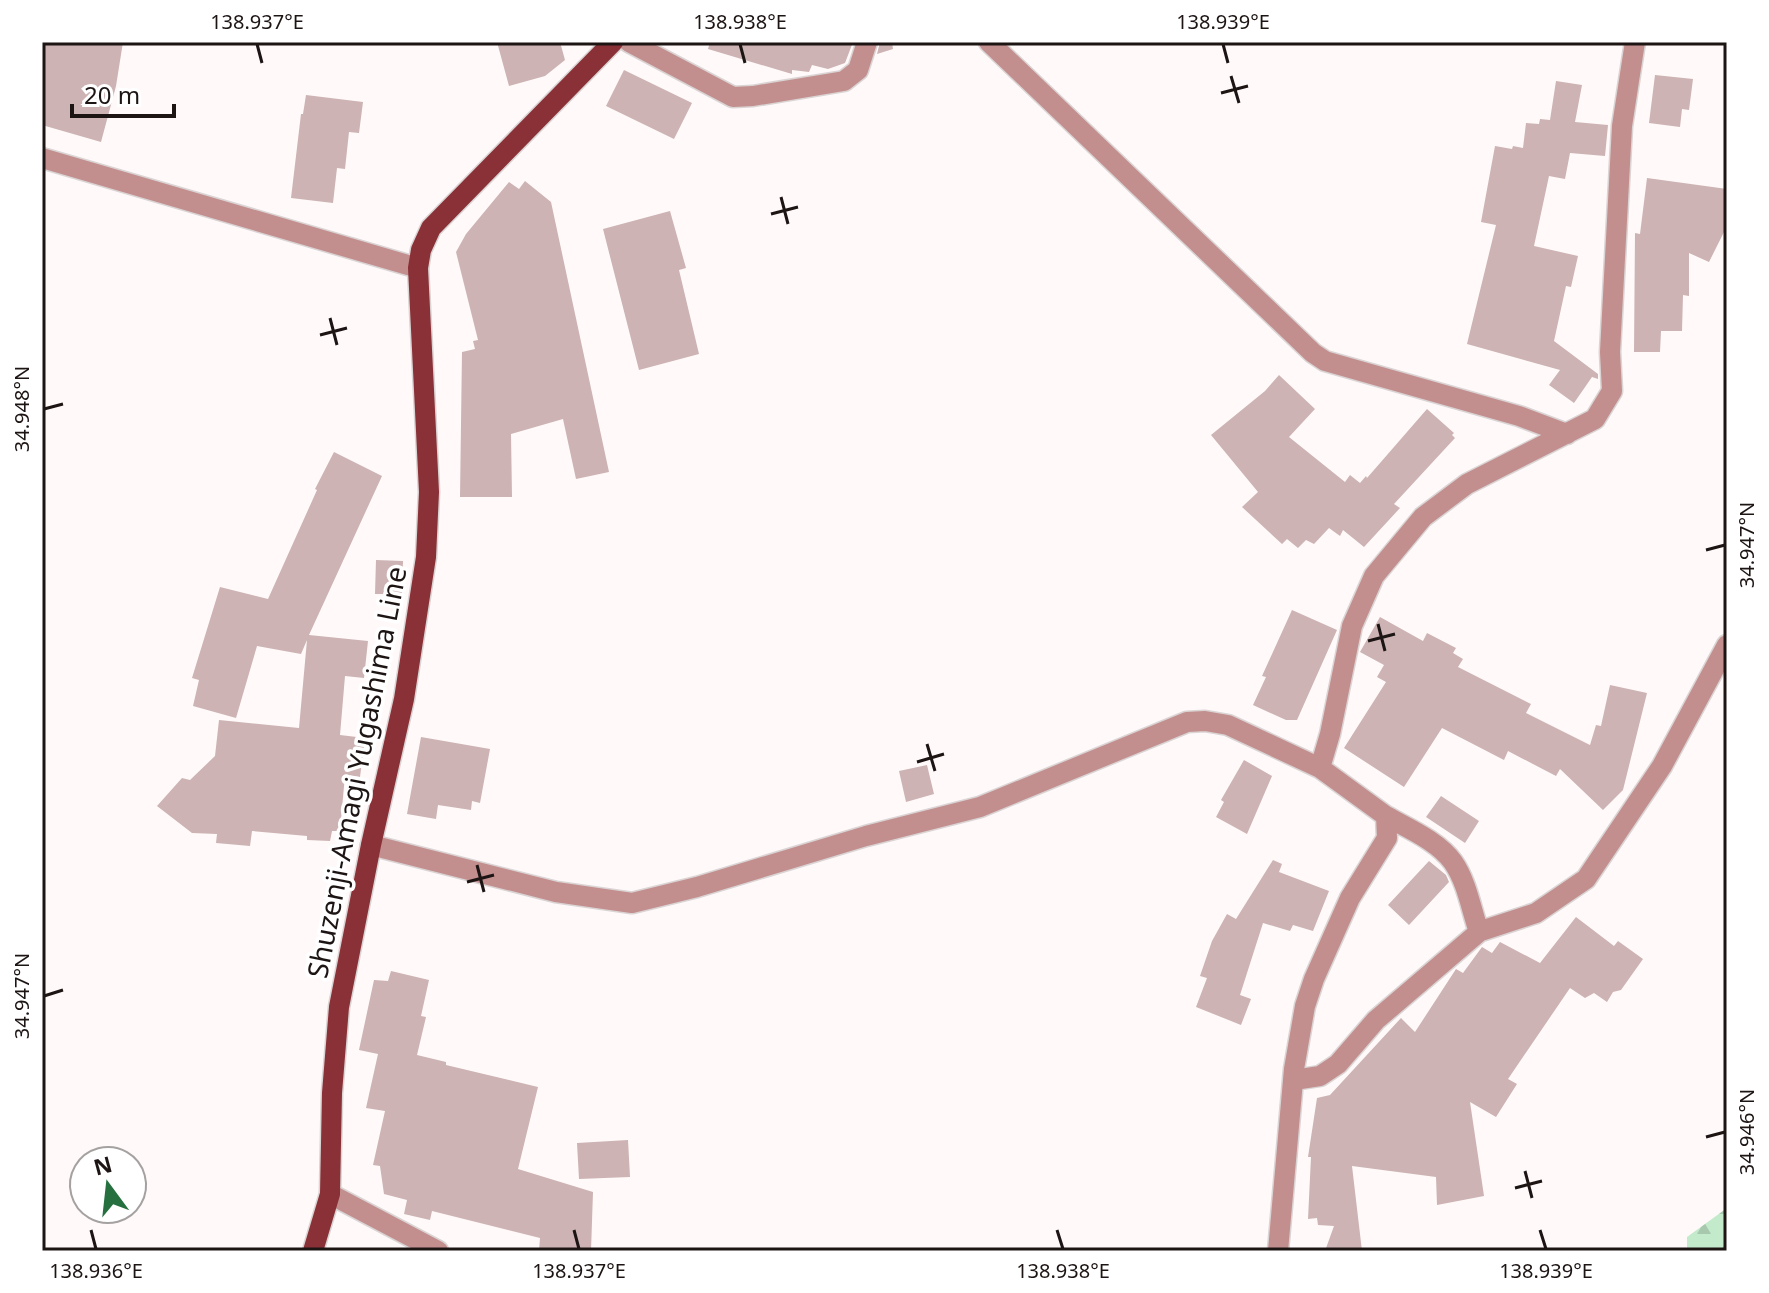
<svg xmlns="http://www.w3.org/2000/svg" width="1769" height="1293" font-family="'Noto Sans',sans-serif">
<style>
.forest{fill:url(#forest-firs)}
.building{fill:#cdb3b3}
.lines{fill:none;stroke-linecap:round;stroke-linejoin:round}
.minor-casing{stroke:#dbd4d4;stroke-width:23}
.major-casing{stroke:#dbd4d4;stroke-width:23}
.minor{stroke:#c28f8e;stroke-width:20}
.major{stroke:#893137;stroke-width:20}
.ticks{fill:none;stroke:#1d1414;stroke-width:3}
.labels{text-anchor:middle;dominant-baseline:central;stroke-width:7;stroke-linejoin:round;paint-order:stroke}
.street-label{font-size:28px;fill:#1d1414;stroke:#fff}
.neatline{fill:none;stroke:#1d1414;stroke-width:3}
.ticks-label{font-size:20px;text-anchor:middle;fill:#1d1414}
</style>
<defs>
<pattern id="forest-firs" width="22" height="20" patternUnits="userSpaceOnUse" patternTransform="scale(2)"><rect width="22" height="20" fill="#c3eacb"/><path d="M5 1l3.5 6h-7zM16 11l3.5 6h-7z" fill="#a7c8ad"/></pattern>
</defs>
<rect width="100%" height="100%" fill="#fff9f9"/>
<path class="forest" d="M1727,1208V1251H1687V1237Z"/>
<path class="building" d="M42,42H123L116,86L101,142L42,125Z
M497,42H560L565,60L545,76L509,86Z
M710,42H853L845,63L828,69L812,65L809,72L792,70V74L708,49Z
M880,42H892L893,49L877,54Z
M624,70L692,103L674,139L606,106Z
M1655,75L1693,79L1689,110L1682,109L1680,127L1649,123Z
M1556,81L1582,85L1575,122L1608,125L1605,156L1570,153L1565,179L1549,176L1534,246L1578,256L1571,287L1566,286L1554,341L1598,374V379L1592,377L1574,403L1549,385L1560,370L1467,344L1496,225L1481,222L1495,146L1512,149L1513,146L1523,148L1526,123L1539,124L1540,119L1550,120Z
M306,95L363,102L359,133L349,132L345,169L337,168L333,203L291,198L301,114H303Z
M1647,178L1727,189V226L1709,262L1689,253V296L1683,295L1682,331H1661L1660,352H1634L1635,233L1640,234Z
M525,181L551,202L609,472L576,479L563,419L511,434L512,497H460L462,352L475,349L473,341L478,340L456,252L466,234L509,182L519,189Z
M670,211L686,268L679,270L699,354L639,370L603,229Z
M1279,375L1315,409L1289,437L1345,482L1350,475L1360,483L1366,476L1367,478L1427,409L1454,433L1452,435L1455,438L1394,504L1400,508L1364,547L1343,530L1340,536L1329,528L1314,544L1306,540L1298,548L1287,539L1282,544L1242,507L1258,492L1211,435L1265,391Z
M334,452L382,476L309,635L368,641L364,678L345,676L340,735L365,738L360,777L345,775L340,831H332L330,841L307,840V836L252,831L250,846L216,843L217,834L192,833L157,806L182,778L190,780L215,756L219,720L299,728L307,640L301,654L257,646L236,718L193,706L199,680L192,678L220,587L268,599L317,490L315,489Z
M376,560L403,561L402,594H375Z
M1292,610L1337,630L1297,720H1286L1253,705L1266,677L1262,676Z
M1380,617L1423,641L1427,633L1456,648L1453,653L1463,659L1458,667L1531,704L1526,713L1590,745L1596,725L1601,726L1610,685L1647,693L1623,790L1603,810L1560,769L1556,776L1508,751L1504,760L1442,728L1404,787L1344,748L1386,682L1377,677L1384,665L1360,652Z
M421,737L490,749L480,803L472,801L471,810L438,805L436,819L407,814Z
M1244,760L1272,776L1247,834L1216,817L1224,802L1221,800Z
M927,765L934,794L906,802L899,771Z
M1441,796L1479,821L1465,843L1426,817Z
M1273,860L1282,864L1279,872L1329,891L1313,931L1293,925L1290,931L1263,923L1240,995L1251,999L1241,1025L1196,1007L1207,978L1200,976L1212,941L1227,914L1236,919Z
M1429,861L1446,875L1449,882L1409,925L1388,905Z
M1576,917L1614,946L1618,941L1643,959L1621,990L1613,992L1607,1002L1594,993L1585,998L1570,988L1508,1079L1517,1084L1496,1117L1470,1102L1484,1196L1437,1205L1436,1177L1352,1166L1362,1251H1325L1334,1226L1318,1225L1317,1218L1308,1219L1311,1157H1308L1317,1098L1330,1095L1401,1018L1415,1032L1456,969L1463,973L1482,947L1492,953L1500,942L1540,963Z
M391,971L429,980L421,1016L426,1017L417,1055L446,1062V1065L538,1087L518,1169L593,1192L591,1251H539L540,1238L432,1211L430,1220L404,1214L407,1200L384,1194L380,1166L373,1165L385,1111L366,1108L378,1054L359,1050L374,980L388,981Z
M628,1140L630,1177L579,1179L577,1143Z"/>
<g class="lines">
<defs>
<path id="minor" d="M629,42L733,97L753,96L844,81L858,70L867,42
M989,42L1313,353L1325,361L1519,416L1567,434
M42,158L418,268
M1320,768L1330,734L1352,626L1374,576L1423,517L1467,484L1595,419L1612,391L1610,352L1622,126L1635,42
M371,845L556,892L632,903L697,887L866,836L980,807L1187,722L1205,721L1228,725L1320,768L1386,816L1387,838L1350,898L1314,979L1305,1006L1294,1069L1278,1251
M1478,932L1536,913L1586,879L1662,766L1727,645
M1294,1080L1320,1076L1338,1064L1376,1020L1479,932C1471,909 1467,882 1453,862C1438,841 1407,828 1386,816
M330,1194L438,1251"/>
<path id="major" d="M313,1251L330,1194L332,1093L339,1007L371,845L404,699L426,557L429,492L418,268L421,250L431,228L613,42"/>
</defs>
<use href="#minor" class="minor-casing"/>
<use href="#major" class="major-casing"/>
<use href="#minor" class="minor"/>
<use href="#major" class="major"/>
</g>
<path class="ticks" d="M257,44L262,63M740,44L745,63M1223,44L1228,63M1231,76L1239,103M1221,93L1248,86M781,197L788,224M771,214L798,207M330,318L337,345M320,335L347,328M44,409L63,404M1706,550L1725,545M1378,624L1385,651M1368,641L1395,634M927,744L935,771M917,762L944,754M477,865L484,892M467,882L494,875M44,996L63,990M1706,1137L1725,1132M1525,1171L1532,1198M1515,1188L1542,1181M91,1230L96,1249M574,1230L579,1249M1057,1230L1063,1249M1540,1230L1546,1249"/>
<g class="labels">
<g class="street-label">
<text transform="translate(356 772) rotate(-79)">Shuzenji-Amagi Yugashima Line</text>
</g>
</g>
<rect width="1769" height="1293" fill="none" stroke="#ffffff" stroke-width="88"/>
<g transform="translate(108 1185) rotate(345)"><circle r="38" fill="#ffffff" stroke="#a5a1a1" stroke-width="2"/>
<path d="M0-6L14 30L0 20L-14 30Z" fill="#25703e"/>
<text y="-12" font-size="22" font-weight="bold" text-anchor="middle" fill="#1d1414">N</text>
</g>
<path d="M72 104v12h102v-12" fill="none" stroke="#1d1414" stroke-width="4"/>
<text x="84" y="104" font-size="24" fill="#1d1414" stroke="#ffffff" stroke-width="6" paint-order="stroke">20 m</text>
<rect x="44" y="44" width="1681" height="1205" class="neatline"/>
<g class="ticks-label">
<text x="257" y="29">138.937°E</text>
<text x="740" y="29">138.938°E</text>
<text x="1223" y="29">138.939°E</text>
<text transform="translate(22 409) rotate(-90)" y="7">34.948°N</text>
<text transform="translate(1747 545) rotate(-90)" y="7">34.947°N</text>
<text transform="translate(22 996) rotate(-90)" y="7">34.947°N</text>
<text transform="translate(1747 1132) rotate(-90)" y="7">34.946°N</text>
<text x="96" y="1278">138.936°E</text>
<text x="579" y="1278">138.937°E</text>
<text x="1063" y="1278">138.938°E</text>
<text x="1546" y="1278">138.939°E</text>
</g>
</svg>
